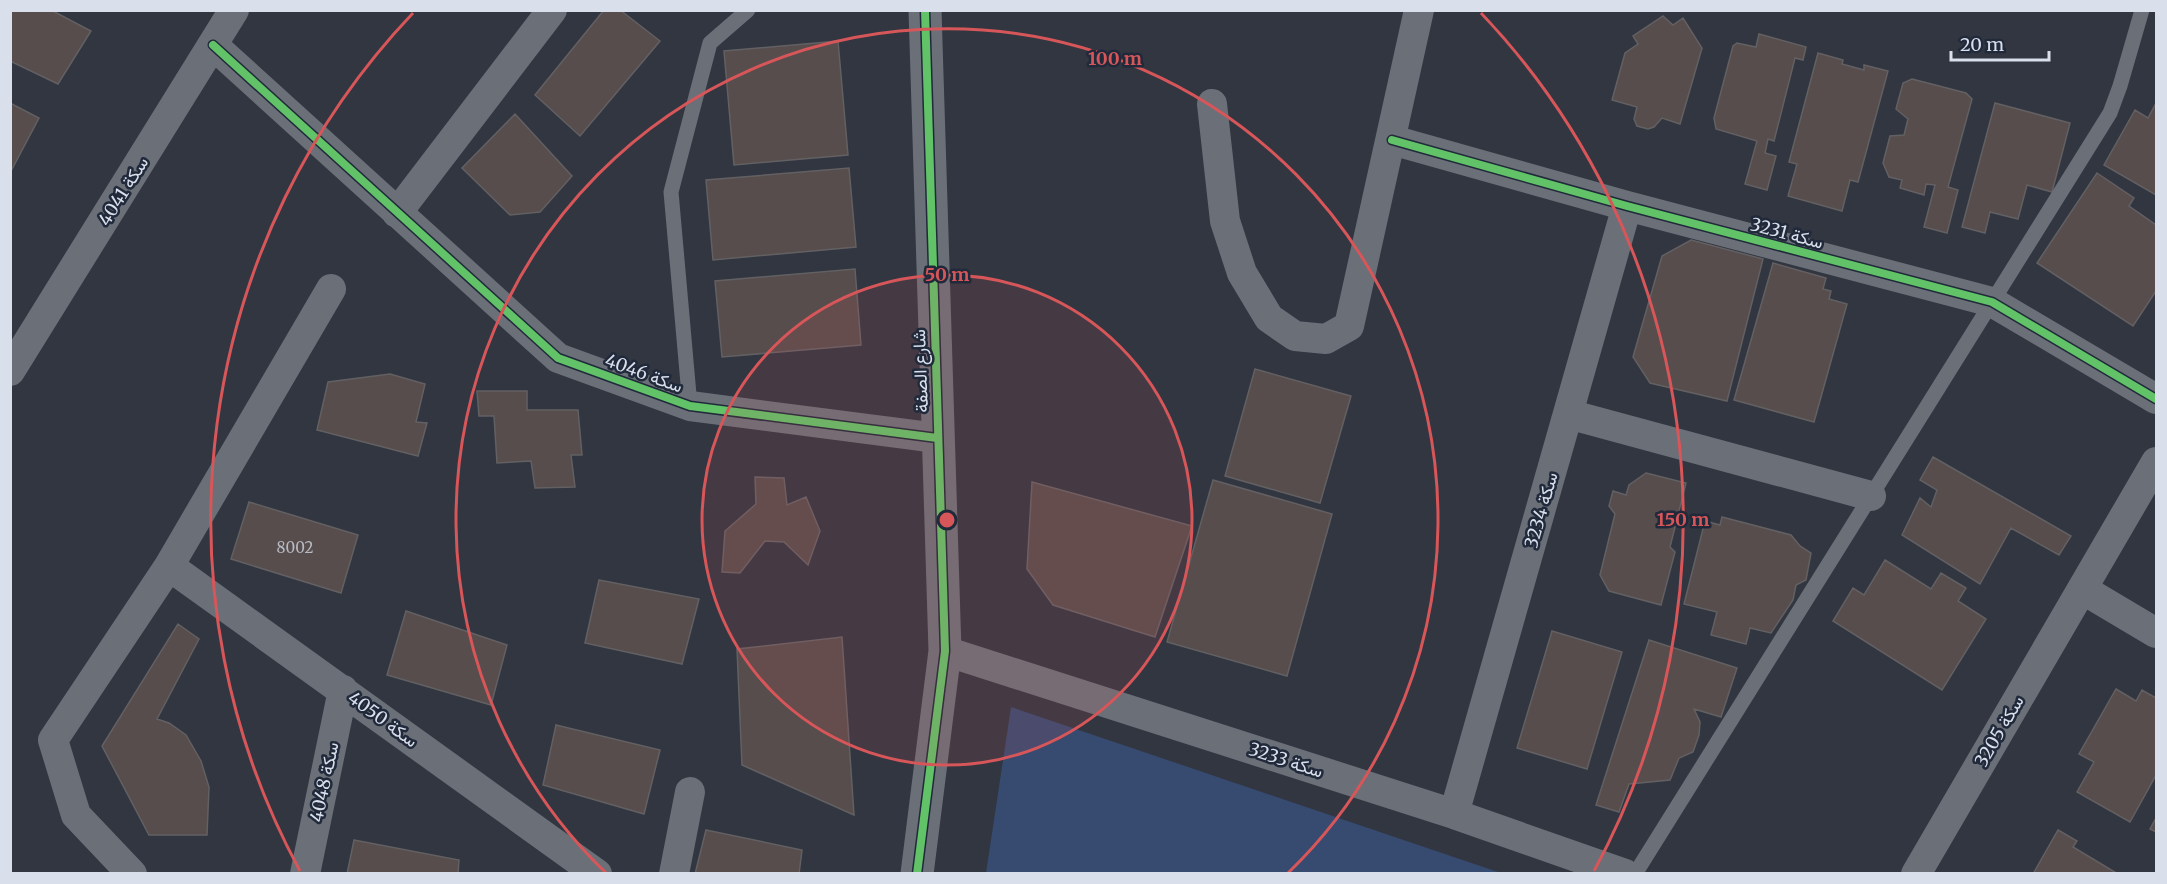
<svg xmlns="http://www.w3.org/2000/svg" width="2167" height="884" font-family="Merriweather,Vazirmatn,serif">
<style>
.green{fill:#374a70}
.building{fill:#564d4c;stroke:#636063;stroke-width:1.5}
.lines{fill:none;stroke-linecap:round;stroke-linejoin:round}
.service{stroke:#6a6f78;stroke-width:15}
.minor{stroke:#6a6f78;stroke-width:30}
.tertiary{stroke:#6a6f78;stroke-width:33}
.cycleway-casing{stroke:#212a3b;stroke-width:11}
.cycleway{stroke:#61c268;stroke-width:8}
.ring{fill:none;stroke:#d75659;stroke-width:3}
.labels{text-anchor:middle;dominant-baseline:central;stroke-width:5;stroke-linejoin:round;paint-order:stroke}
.number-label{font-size:15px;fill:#b8bac3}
.street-label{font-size:18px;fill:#d9dfeb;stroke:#212a3b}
.centre{fill:#d75659;stroke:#212a3b;stroke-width:3}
.ring-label{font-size:18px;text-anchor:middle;font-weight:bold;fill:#d75659;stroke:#212a3b;stroke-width:5;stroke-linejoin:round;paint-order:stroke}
</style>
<rect width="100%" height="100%" fill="#313640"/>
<path class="green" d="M1011,707L1501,873H986Z"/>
<path class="building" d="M10,10H51L91,31L58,84L10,61Z
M604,10H620L660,41L580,136L535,95Z
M1663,16L1673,25L1683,18L1702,48L1680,124L1662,118L1654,127L1648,129L1637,126L1634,119L1637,107L1612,100L1625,53L1638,44L1633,36Z
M1759,34L1806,47L1803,60L1795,58L1774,141L1768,139L1765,153L1776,156L1767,190L1745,184L1757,141L1716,129L1714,118L1733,46L1737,43L1756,47Z
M838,41L848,155L734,165L724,51Z
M1818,53L1843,60L1842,64L1864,70V65L1888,71L1858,182L1850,180L1842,211L1788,196L1797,164L1789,162Z
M1912,79L1966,93L1972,99L1948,187L1958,190L1947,233L1924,227L1935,185L1926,184L1924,195L1900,188L1902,180L1889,177L1883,163L1890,136L1904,135L1908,119L1896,109L1903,83Z
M10,103L39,118L10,173Z
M1995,103L2070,123L2052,192L2027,185L2018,219L1990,212L1985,233L1962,227Z
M2156,103V195L2104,165L2135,110L2148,118Z
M515,114L572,176L540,212L510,215L462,168Z
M849,168L856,247L713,260L706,180Z
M2097,173L2134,198L2129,206L2156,225V291L2133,326L2037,263Z
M1691,240L1763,259L1727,401L1650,383L1633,357L1662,256Z
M1773,263L1826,278L1823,289L1831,291L1829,299L1847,304L1814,422L1734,400Z
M855,269L861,345L722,357L715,281Z
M1255,369L1351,396L1320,503L1225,476Z
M390,374L425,384L416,422L427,423L418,456L317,430L328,382Z
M477,391H527V410H578L582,455H571L575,487L535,488L531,461L497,463L494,416H479Z
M1933,457L2071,536L2059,555L2011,528L1980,584L1902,535L1920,498L1931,507L1937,490L1920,480Z
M1646,473L1686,483L1670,547L1675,552L1661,605L1609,591L1600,575L1615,514L1609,506L1613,491L1626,495L1629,485Z
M755,477L784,478L787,505L806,497L820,531L808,565L784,542L765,541L740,573L722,572L725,531L756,504Z
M1213,480L1332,514L1287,676L1167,642Z
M1032,482L1192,526L1155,637L1053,605L1027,569Z
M249,502L358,535L341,593L231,559Z
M1722,517L1791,535L1800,546L1811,553L1806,580L1796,585L1793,600L1771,633L1750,628L1746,644L1711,635L1717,612L1684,604L1705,521L1720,525Z
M1885,560L1931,589L1941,573L1966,588L1958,601L1986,619L1942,690L1833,621L1853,588L1864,595Z
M599,580L699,599L682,664L585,643Z
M406,611L507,645L491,705L387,675Z
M178,624L199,639L157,719L169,723L186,735L201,761L209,787L207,835H149L102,746Z
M1552,631L1622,652L1587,769L1517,748Z
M842,637L854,815L742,765L737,649Z
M1649,640L1737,668L1721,717L1694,709L1700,722L1699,735L1693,752L1679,758L1670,780L1629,784L1619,812L1596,805Z
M2116,689L2136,701L2142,690L2156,698V775L2130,822L2077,792L2094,762L2079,754Z
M556,725L660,750L644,814L543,785Z
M2156,818V832L2150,829Z
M706,830L802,850L799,874H695Z
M2058,830L2077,841L2073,847L2118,874H2033Z
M354,840L459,860L458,874H347Z"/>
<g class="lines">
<path class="service" d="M690,406L671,192L710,43L748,10
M1635,874L2110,113L2120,86L2142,10"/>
<path class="minor" d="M213,45L558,358L690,406L937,438
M1212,104L1225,221L1242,273L1269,318L1295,336L1326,339L1349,326L1419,10
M1392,140L1627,206L1992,302L2156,399
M397,213L552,10
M10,371L234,10
M1568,414L1871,496
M169,566L597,874
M2082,589L2156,633
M945,651L1454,814L1625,874
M1454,814L1627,206
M132,874L76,815L53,740L169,566L331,289
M305,874L343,690
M674,874L690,792
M1916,874L2156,462"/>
<path class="tertiary" d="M917,874L945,651L925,10"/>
<defs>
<path id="cycleway" d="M213,45L558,358L690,406L937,438
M1392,140L1627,206L1992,302L2156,399
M917,874L945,651L925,10"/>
</defs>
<use href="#cycleway" class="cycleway-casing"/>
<use href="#cycleway" class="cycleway"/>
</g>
<circle cx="947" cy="520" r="245" fill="#d75659" fill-opacity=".12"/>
<g class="ring">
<circle cx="947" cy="520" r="245"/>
<path d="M606 873A491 491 0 1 1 1288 873"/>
<path d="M300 871A736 736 0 0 1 413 13M1481 13A736 736 0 0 1 1594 871"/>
</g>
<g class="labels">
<g class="number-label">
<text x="295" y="547">8002</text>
</g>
<g class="street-label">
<text transform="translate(123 191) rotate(-58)">سكة 4041</text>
<text transform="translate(1787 233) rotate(15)">سكة 3231</text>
<text transform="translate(920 371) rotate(-92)">شارع الصفة</text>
<text transform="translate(644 373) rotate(20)">سكة 4046</text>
<text transform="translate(1541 510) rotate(-74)">سكة 3234</text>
<text transform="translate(383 719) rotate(36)">سكة 4050</text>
<text transform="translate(1999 731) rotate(-60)">سكة 3205</text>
<text transform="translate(1286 760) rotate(18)">سكة 3233</text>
<text transform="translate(324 782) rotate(-78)">سكة 4048</text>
</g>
</g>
<circle cx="947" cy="520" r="9" class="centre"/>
<g class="ring-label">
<text x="1115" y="65">100 m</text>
<text x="947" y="281">50 m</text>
<text x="1683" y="526">150 m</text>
</g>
<rect width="2167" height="884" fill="none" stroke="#d9dfeb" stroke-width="24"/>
<path d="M1951 51v9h98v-9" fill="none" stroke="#d9dfeb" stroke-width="3"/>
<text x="1960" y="51" font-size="18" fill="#d9dfeb" stroke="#212a3b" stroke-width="4.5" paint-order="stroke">20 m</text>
</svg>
